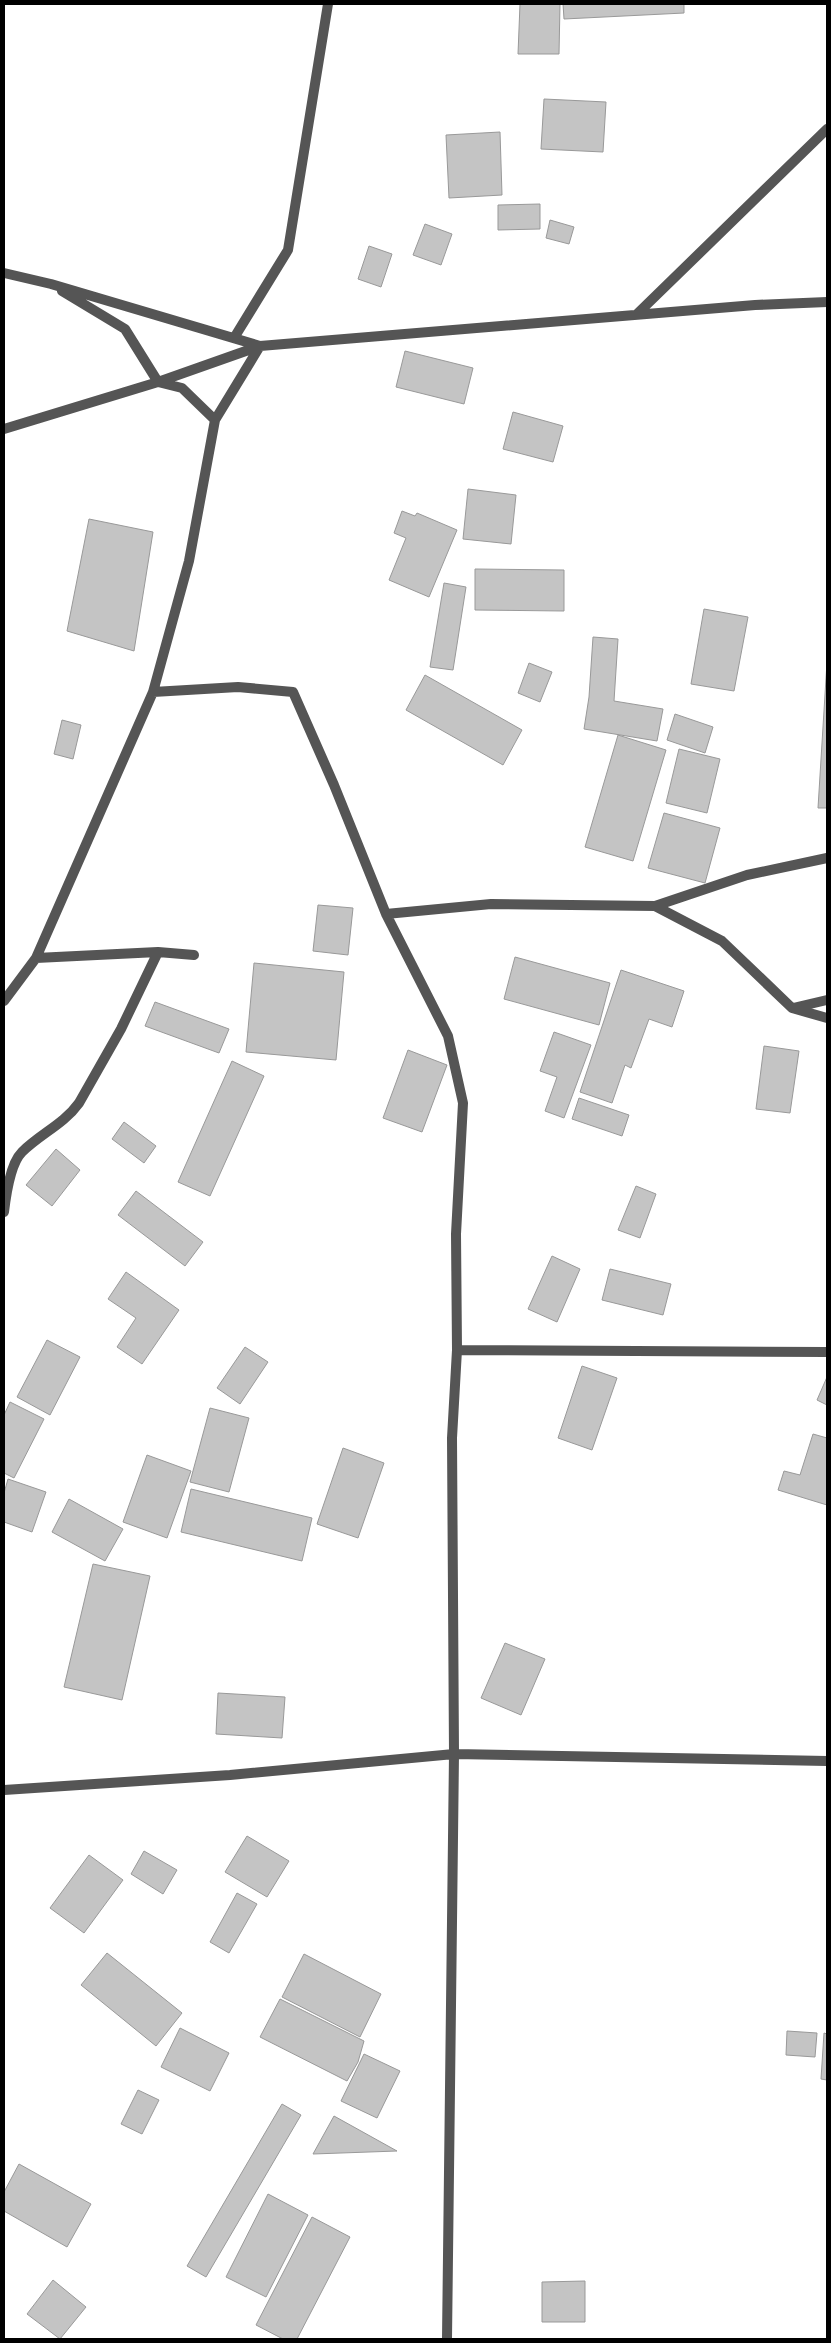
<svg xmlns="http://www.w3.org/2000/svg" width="831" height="2343" font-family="'Sofia Sans Condensed',sans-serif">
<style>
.building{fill:#c4c4c4;stroke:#999}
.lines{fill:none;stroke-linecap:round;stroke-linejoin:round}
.minor{stroke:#555;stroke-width:10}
</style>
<rect width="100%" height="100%" fill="#fff"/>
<path class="building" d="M520,4H560L559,54H518Z
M563,4H684V13L564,19Z
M544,99L606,102L603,152L541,149Z
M500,132L502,195L449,198L446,135Z
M540,204V229L498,230V205Z
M550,220L574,227L569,244L546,238Z
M425,224L452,234L441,265L413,255Z
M369,246L392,254L381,287L358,279Z
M405,351L473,368L464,404L396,387Z
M513,412L563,426L553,462L503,449Z
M468,489L516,495L511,544L463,539Z
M402,511L415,516L417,513L457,530L429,597L389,580L406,538L394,533Z
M89,519L153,532L134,651L67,631Z
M475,569L564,570V611L475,610Z
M444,583L466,587L453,670L430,667Z
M704,609L748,617L734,691L691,684Z
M593,637L618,639L614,701L663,709L657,741L584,729L589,697Z
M827,662V808H818Z
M529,663L552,672L540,702L518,693Z
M425,675L522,730L503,765L406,710Z
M675,714L713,727L705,753L667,740Z
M62,720L81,725L73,759L54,754Z
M618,735L666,750L633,861L585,847Z
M679,749L720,759L707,813L666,803Z
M664,813L720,828L705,883L648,868Z
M318,905L353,908L348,955L313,951Z
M515,957L610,983L599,1025L504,999Z
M254,963L344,972L336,1060L246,1052Z
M621,970L684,991L672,1027L649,1019L631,1068L625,1065L612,1103L580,1092Z
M155,1002L229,1029L219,1053L145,1026Z
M554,1032L591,1045L564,1118L545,1111L557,1077L540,1071Z
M764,1046L799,1051L790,1113L756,1109Z
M408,1050L447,1065L422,1132L383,1118Z
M232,1061L264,1076L210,1196L178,1182Z
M579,1098L629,1115L622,1136L572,1119Z
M124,1122L156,1146L144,1163L112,1139Z
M56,1149L80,1170L52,1206L26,1185Z
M636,1186L656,1194L640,1238L618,1230Z
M136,1191L203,1242L185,1266L118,1215Z
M552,1256L580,1269L557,1322L528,1309Z
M610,1269L671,1284L663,1315L602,1300Z
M126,1272L179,1310L142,1364L117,1347L136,1318L108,1299Z
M47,1340L80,1357L50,1415L17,1397Z
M245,1347L268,1362L240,1404L217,1388Z
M582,1366L617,1378L592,1450L558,1438Z
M827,1377V1405L817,1400Z
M10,1402L44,1419L14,1478L4,1473V1415Z
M210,1408L249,1418L229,1492L190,1482Z
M813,1434L827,1438V1505L778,1490L784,1471L800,1475Z
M343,1448L384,1463L358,1538L317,1524Z
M147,1455L191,1471L167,1538L123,1522Z
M8,1479L46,1492L32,1532L4,1522V1493Z
M191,1489L312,1518L302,1561L181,1532Z
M69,1499L123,1529L105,1561L52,1532Z
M93,1564L150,1576L122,1700L64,1687Z
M505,1643L545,1659L521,1715L481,1698Z
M218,1693L285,1697L282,1738L216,1734Z
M247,1836L289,1861L267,1897L225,1872Z
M144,1851L177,1870L163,1894L131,1874Z
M89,1855L123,1880L84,1933L50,1908Z
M237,1893L257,1904L229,1953L210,1942Z
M107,1953L182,2013L156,2046L81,1985Z
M304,1954L381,1994L360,2037L282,1997Z
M280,1999L364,2041L358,2062L347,2081L260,2037Z
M180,2028L229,2053L210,2091L161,2067Z
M787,2031L817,2033L815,2057L786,2055Z
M824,2033L827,2034V2080L821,2079Z
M364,2054L400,2071L377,2118L341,2101Z
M138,2090L159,2100L142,2134L121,2124Z
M282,2104L301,2115L206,2277L187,2266Z
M334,2116L397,2151L313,2154Z
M19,2164L91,2204L67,2247L4,2211V2192Z
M268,2194L308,2215L266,2297L226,2277Z
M312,2217L350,2237L297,2339H283L256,2325Z
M53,2280L86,2307L60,2339L27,2314Z
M585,2281V2322H542V2282Z"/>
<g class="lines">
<path class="minor" d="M4,273L51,284L260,346L755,305L827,302
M62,291L125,329L158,382L182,388L215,420
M636,315L827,129
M234,338L288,250L328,4
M4,429L158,382L260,346
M153,692L189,561L215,420L260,346
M655,906L747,875L827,858
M386,914L491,904L655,906L722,941L792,1008L827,1018
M36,958L158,952L194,955
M4,1001L36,958L153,692L238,687L293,692L334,785L386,914L448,1036L463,1103L456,1234L457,1350L452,1438L454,1754L447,2339
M793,1008L827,1000
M4,1212C6,1195 10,1164 22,1152C40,1134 64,1124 79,1103L121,1029L158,952
M457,1350L827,1352
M4,1790L230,1775L454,1754L827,1761"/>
</g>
<rect width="831" height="2343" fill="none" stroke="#000000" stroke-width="10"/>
</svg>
